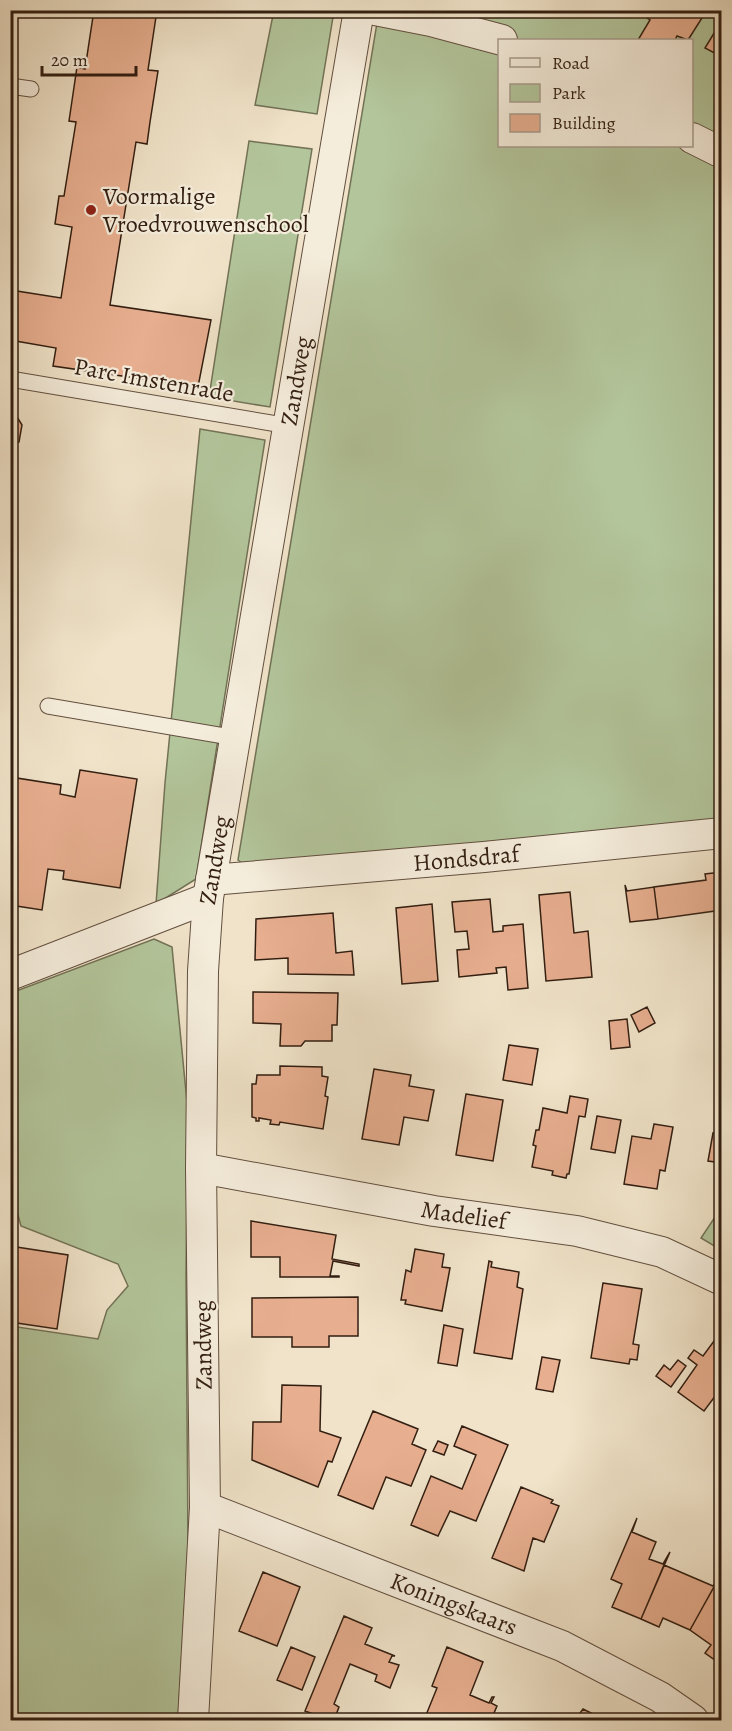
<svg xmlns="http://www.w3.org/2000/svg" width="732" height="1731" font-family="Alegreya,serif">
<style>
.green{fill:#b3c59b;stroke:#727256;stroke-width:1.5;fill-rule:evenodd}
.building{fill:#e7ae8f;stroke:#321e11;stroke-width:1.5}
.lines{fill:none;stroke-linecap:round;stroke-linejoin:round}
.service-casing{stroke:#624f3f;stroke-width:17}
.minor-casing{stroke:#624f3f;stroke-width:32}
.service{stroke:#f5eddc;stroke-width:15}
.minor{stroke:#f5eddc;stroke-width:30}
.poi-dot{fill:#8f2418;stroke:#f5eddc;stroke-width:2}
.labels{text-anchor:middle;dominant-baseline:central;stroke-width:4.5;stroke-linejoin:round;paint-order:stroke}
.poi-label{font-size:24px;fill:#321e11;stroke:#f5eddc;text-anchor:start}
.street-label{font-size:24px;fill:#321e11;stroke:#f5eddc}
</style>
<rect width="100%" height="100%" fill="#f0e3c9"/>
<filter id="stains"><feTurbulence type="fractalNoise" baseFrequency=".00333" numOctaves="4"/><feColorMatrix values="0 0 0 0 .2 0 0 0 0 .09 0 0 0 0 .02 0 0 0 .5 -.17"/></filter>
<radialGradient id="worn" r=".72"><stop offset=".6" stop-color="#630" stop-opacity="0"/><stop offset="1" stop-color="#630" stop-opacity=".3"/></radialGradient>
<path class="green" d="M274,10L334,11L317,114L255,105Z
M379,11H721V820L246,866L238,860ZM500,40H692V146H500Z
M249,141L312,149L270,407L209,397Z
M200,429L265,440L196,879L156,904L165,783Z
M154,939L172,947L188,1113L186,1275L188,1546L178,1720H11V1326L98,1339L107,1310L128,1286L118,1264L21,1226L16,1208L11,1207V993Z
M721,1208V1250L701,1238Z"/>
<path class="building" d="M94,10H157L148,70L158,71L150,122L147,144L136,142L110,305L211,320L198,387L53,366L56,348L10,340V290L61,298L72,227L55,224L59,196H64L76,122L69,121L77,67L85,69Z
M635,10H707L688,40L677,36L675,40H638L650,20Z
M722,20V57L705,48Z
M10,412H14L22,425L19,442L10,447Z
M10,412H14L22,425L19,442L10,447Z
M80,770L137,779L120,888L63,879L64,871L48,869L42,910L10,905V777L61,785L60,794L75,797Z
M80,770L137,779L120,888L63,879L64,871L48,869L42,910L10,905V777L61,785L60,794L75,797Z
M722,872V910L658,919L654,887L706,880L705,874Z
M625,885L627,891L654,887L658,919L630,922Z
M570,892L574,933L588,931L592,977L546,981L539,895Z
M490,899L493,932L503,931V926L523,924L528,988L508,990L506,967L496,968L497,973L459,977L457,950L469,949L467,931L455,932L452,902Z
M432,904L438,981L402,984L396,908Z
M333,913L336,953L352,951L354,975L288,974V958L255,960L256,919Z
M253,992L338,993L337,1025H332V1041H305L301,1046H280L281,1024L253,1023Z
M647,1007L655,1023L639,1032L631,1015Z
M627,1019L630,1047L611,1049L609,1021Z
M509,1045L538,1049L532,1085L503,1080Z
M280,1066L322,1067V1076L328,1077L325,1096L328,1097L323,1129L280,1122L279,1125L270,1124L271,1120L259,1118V1121H256V1118L252,1117V1084H256L257,1075H280Z
M374,1069L411,1075L409,1086L434,1090L428,1121L404,1117L399,1145L362,1139Z
M466,1094L503,1100L493,1161L456,1155Z
M570,1096L588,1099L585,1117L579,1116L569,1174H567L566,1178L552,1175L553,1171L532,1167L536,1146L533,1145L536,1130H539L543,1108L567,1113Z
M597,1116L621,1120L615,1153L591,1149Z
M654,1124L673,1127L665,1171L660,1170L657,1189L624,1184L632,1136L651,1139Z
M713,1133L722,1135V1163L708,1161Z
M251,1221L336,1235L332,1259L359,1264V1266L333,1261L330,1276H339V1277H280V1257H251Z
M10,1246L68,1255L57,1329L10,1322Z
M415,1249L444,1254L442,1267L450,1268L442,1311L405,1304L406,1300H401L406,1270L411,1272Z
M489,1261L492,1262L491,1267L519,1272L517,1287L523,1289L512,1359L474,1353Z
M603,1283L642,1289L633,1344L639,1345L637,1360L630,1359L629,1364L591,1358Z
M358,1297V1336H329V1347H292V1337H252V1298Z
M444,1325L463,1329L457,1366L438,1363Z
M720,1333L722,1334V1387L704,1411L678,1392L697,1365L688,1358L694,1350L703,1356Z
M542,1357L560,1360L553,1392L536,1389Z
M678,1360L686,1366L671,1387L656,1376L664,1365L670,1370Z
M282,1385L321,1386L320,1431L341,1438L332,1462L328,1461L318,1487L252,1460L253,1422H281Z
M373,1411L418,1429L412,1444L426,1450L411,1486L386,1477L373,1509L338,1495Z
M462,1426L508,1445L476,1521L450,1511L438,1536L411,1525L431,1476L462,1489L476,1455L454,1446Z
M438,1441L448,1445L444,1455L433,1451Z
M521,1487L553,1500L551,1503L559,1506L544,1542L533,1538L524,1571L492,1558Z
M637,1518L632,1532L656,1542L649,1559L663,1564L670,1552L641,1619L612,1607L622,1584L611,1579Z
M664,1565L713,1586L721,1574L690,1630L663,1618L659,1627L641,1619Z
M263,1572L300,1587L277,1646L239,1631Z
M714,1587L722,1592V1665L705,1653L711,1645L690,1630Z
M344,1616L372,1628L365,1644L395,1656H392L389,1662L399,1665L390,1688L375,1681L377,1675L350,1664L334,1704L339,1707L334,1720H329L305,1711Z
M291,1647L315,1657L302,1690L277,1680Z
M447,1647L483,1662L470,1695L489,1703L492,1697H494L491,1703L497,1706L491,1720H424L437,1688L432,1686Z
M583,1709L605,1720H575Z"/>
<g class="lines">
<defs>
<path id="service" d="M10,86L31,89
M10,379L289,426
M48,706L236,738"/>
<g id="minor">
<path d="M375,10L431,21L502,40"/>
<path d="M692,138L722,153"/>
<path id="s1" d="M211,880L484,857L722,833"/>
<path d="M10,975L208,898"/>
<path id="s2" d="M201,1168L434,1211L577,1231L662,1252L722,1280"/>
<path id="s3" d="M205,1507L562,1646L660,1697L693,1720"/>
<path id="s4" d="M193,1720L205,1507L201,1168L203,971L208,898L359,10"/>
</g>
</defs>
<use href="#service" class="service-casing"/>
<use href="#minor" class="minor-casing"/>
<use href="#service" class="service"/>
<use href="#minor" class="minor"/>
</g>
<circle class="poi-dot" cx="91" cy="210" r="6"/>
<g class="labels">
<g class="poi-label">
<text x="103" y="196">Voormalige<tspan x="103" dy="28">Vroedvrouwenschool</tspan></text>
</g>
<g class="street-label">
<text transform="translate(154 380) rotate(10)">Parc Imstenrade</text>
<text stroke="none"><textPath href="#s4" startOffset="1347">Zandweg</textPath></text>
<text stroke="none"><textPath href="#s1" startOffset="256">Hondsdraf</textPath></text>
<text stroke="none"><textPath href="#s4" startOffset="861">Zandweg</textPath></text>
<text stroke="none"><textPath href="#s2" startOffset="267">Madelief</textPath></text>
<text transform="translate(203 1345) rotate(-91)">Zandweg</text>
<text stroke="none"><textPath href="#s3" startOffset="267">Koningskaars</textPath></text>
</g>
</g>
<rect width="732" height="1731" fill="none" stroke="#f0e3c9" stroke-width="36"/>
<rect x="12" y="12" width="708" height="1707" fill="none" stroke="#321e11" stroke-width="3"/>
<rect x="18" y="18" width="696" height="1695" fill="none" stroke="#321e11" stroke-width="1.5"/>
<rect x="498" y="39" width="195" height="108" fill="#f5eddc" stroke="#a79a8b" stroke-width="1.5"/>
<rect x="510" y="58" width="30" height="9" fill="#f5eddc" stroke="#a79a8b" stroke-width="1.5"/>
<text x="552" y="69" font-size="18" fill="#321e11">Road</text>
<rect x="510" y="84" width="30" height="18" fill="#b3c59b" stroke="#a79a8b" stroke-width="1.5"/>
<text x="552" y="99" font-size="18" fill="#321e11">Park</text>
<rect x="510" y="114" width="30" height="18" fill="#e7ae8f" stroke="#a79a8b" stroke-width="1.5"/>
<text x="552" y="129" font-size="18" fill="#321e11">Building</text>
<path d="M42 66v9h94v-9" fill="none" stroke="#321e11" stroke-width="3"/>
<text x="51" y="66" font-size="18" fill="#321e11" stroke="#f5eddc" stroke-width="4.5" paint-order="stroke">20 m</text>
<rect width="100%" height="100%" filter="url(#stains)"/>
<rect width="100%" height="100%" fill="url(#worn)"/>
</svg>
